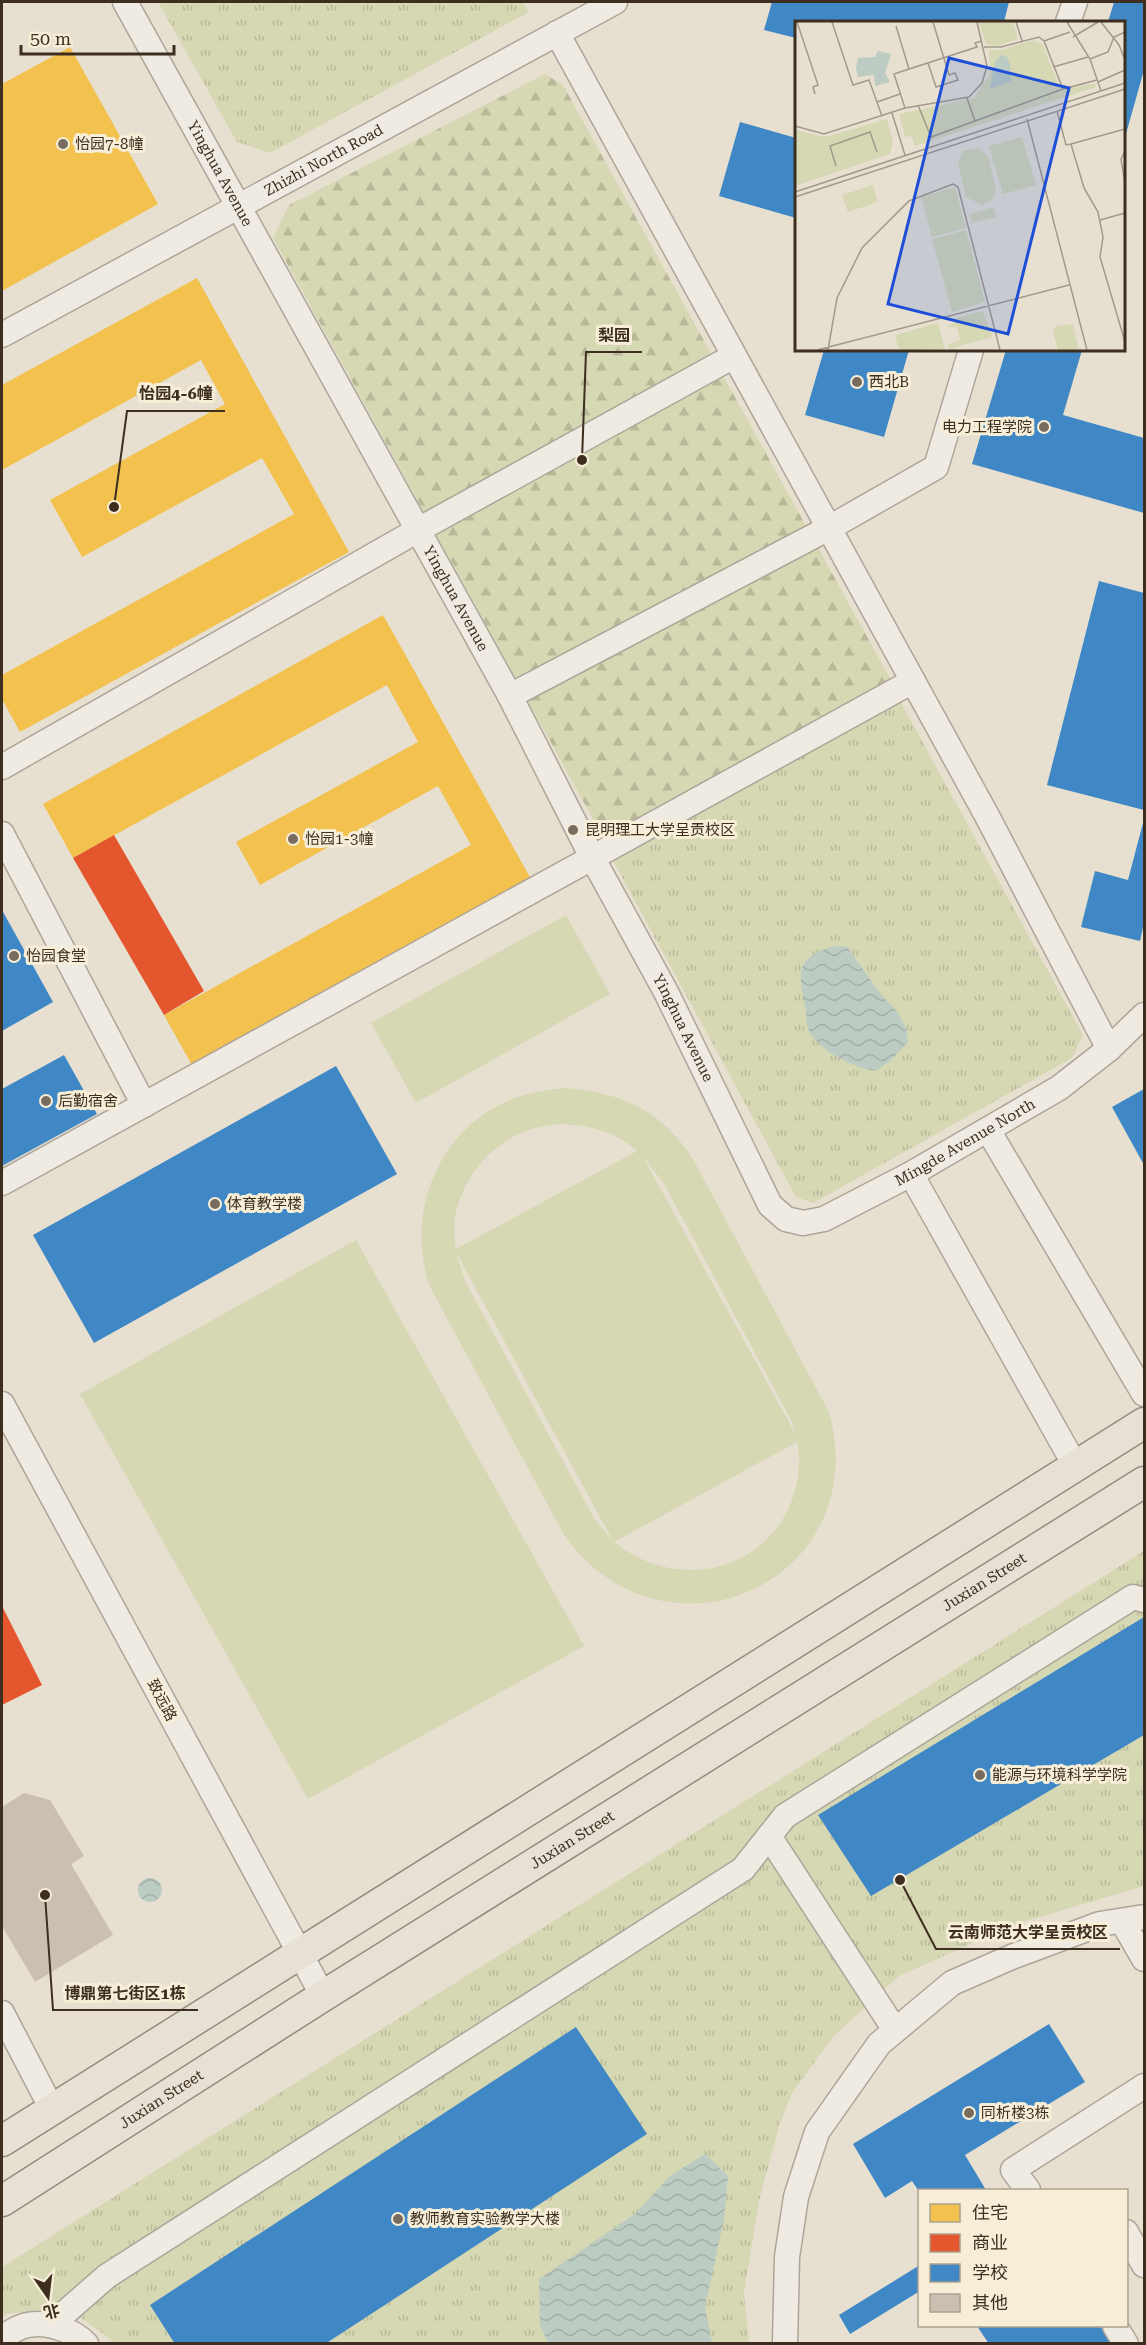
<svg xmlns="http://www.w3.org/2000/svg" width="1146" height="2345" font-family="'Roboto Serif','Noto Sans SC',serif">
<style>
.grass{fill:url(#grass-tufts)}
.forest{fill:url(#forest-firs)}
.garden{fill:#d6d7b3;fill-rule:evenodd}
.water{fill:url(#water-waves)}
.homes{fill:#f2c14e}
.shops{fill:#e4572e}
.schools{fill:#3f88c5}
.building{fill:#cbbfb2}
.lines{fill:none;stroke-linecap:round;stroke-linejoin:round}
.minor-casing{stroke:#ada599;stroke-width:27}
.major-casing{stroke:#928b80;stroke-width:33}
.minor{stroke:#efebe3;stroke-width:24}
.major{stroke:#e6e1d4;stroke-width:30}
.poi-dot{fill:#786c5e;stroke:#f7eed8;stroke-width:2}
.labels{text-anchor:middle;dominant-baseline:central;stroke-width:6;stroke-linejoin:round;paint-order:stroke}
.poi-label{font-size:15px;fill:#3d2e20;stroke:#f7eed8;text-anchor:start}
.street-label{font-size:15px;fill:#3d2e20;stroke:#f7eed8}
.inset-road{fill:none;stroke:#a3998a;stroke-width:1.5}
.view{fill:#1d4ed8;fill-opacity:0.15;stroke:#1d4ed8;stroke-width:3}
.inset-edge{fill:none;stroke:#3d2e20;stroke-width:3}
.leader{fill:none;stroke:#3d2e20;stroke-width:2}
.callout-dot{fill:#3d2e20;stroke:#f7eed8;stroke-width:2}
.callout-label{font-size:16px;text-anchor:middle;font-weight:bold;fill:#3d2e20;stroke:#f7eed8;stroke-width:6;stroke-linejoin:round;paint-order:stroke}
</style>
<defs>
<pattern id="grass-tufts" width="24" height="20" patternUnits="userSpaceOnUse" patternTransform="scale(1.5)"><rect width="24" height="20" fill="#d6d7b3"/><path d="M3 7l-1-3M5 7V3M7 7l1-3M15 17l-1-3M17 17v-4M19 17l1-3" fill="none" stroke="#b9b99a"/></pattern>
<pattern id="forest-firs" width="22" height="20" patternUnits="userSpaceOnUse" patternTransform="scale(1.5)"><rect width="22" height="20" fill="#d6d7b3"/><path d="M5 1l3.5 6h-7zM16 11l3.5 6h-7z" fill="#b9b99a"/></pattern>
<pattern id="water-waves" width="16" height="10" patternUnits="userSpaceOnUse" patternTransform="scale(1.5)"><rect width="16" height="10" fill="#bcccc2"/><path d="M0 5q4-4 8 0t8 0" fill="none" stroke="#a2b0a6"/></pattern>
</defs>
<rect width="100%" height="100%" fill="#e7e0d1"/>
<path class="grass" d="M158,2H522L529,12L270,153L237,142Z
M899,699L1083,1035L1072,1058L813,1203L796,1197L610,855Z
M1144,1551V1886L1013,1925L899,1976L833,2037L792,2093L779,2126L759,2201L744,2293L749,2343L117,2344L66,2307L6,2314L2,2317V2267Z"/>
<path class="forest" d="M545,74L563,85L892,682L604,839L273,238L289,205Z"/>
<path class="garden" d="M566,915L610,994L416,1103L371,1023Z
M565,1088C622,1093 663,1110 694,1161L829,1412C876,1580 666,1677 564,1535L430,1287C404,1212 439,1126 515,1098C531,1092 548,1090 565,1088ZM559,1124C588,1125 616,1131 637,1151L456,1249C446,1201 479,1150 523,1132C535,1127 547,1126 559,1124ZM642,1155L664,1184L791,1420L796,1435ZM457,1256H458L613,1541L594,1518L465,1281ZM797,1442C801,1457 799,1476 795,1491C771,1573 676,1593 614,1542Z
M356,1240L584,1646L308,1799L80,1394Z"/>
<path class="water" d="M834,946L847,947L880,993L898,1013L906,1028L908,1042L891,1060L876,1071C855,1068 815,1050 808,1028C805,1021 807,1012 805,1005C797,969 797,958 834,946Z
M138 1890a12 12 0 1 1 24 0a12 12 0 1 1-24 0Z
M705,2154L728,2176L724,2219L705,2307L712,2343H548L540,2325L539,2279L635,2214L670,2176Z"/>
<path class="homes" d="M70,47L158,204L2,291V84Z
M197,278L349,552L20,732L2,699V675L294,514L262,458L82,557L50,500L225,404L201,360L2,470V385Z
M383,615L531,879L193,1067L164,1015L471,845L438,786L260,885L236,842L418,742L387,685L73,858L43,804Z"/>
<path class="shops" d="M114,835L204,991L164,1015L73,858Z
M2,1606L42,1685L2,1705Z"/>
<path class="schools" d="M772,2H1009L1004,22H796V38L764,30Z
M1114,2H1144V70L1124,141V22H1108Z
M740,122L796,138V218L719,196Z
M824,350H909L884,437L805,415Z
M1006,350H1082L1063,415L1144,438V513L972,464Z
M1099,581L1144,593V810L1047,785Z
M1144,819V923L1140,941L1081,927L1095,871L1128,880Z
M2,910L53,1002L2,1031Z
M64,1055L97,1114L2,1166V1089Z
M336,1066L397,1174L94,1343L33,1235Z
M1144,1089V1165L1112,1107Z
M1144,1617V1735L871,1896L818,1815Z
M1049,2024L1085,2082L965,2155L986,2190H918L912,2181L885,2198L853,2144Z
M576,2027L647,2134L325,2344H175L150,2305Z
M920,2265V2291L850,2334L839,2315Z
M977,2326H1103L1114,2344H989Z"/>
<path class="building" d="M24,1793L50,1800L84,1856L71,1864L113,1935L35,1982L2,1926V1807Z"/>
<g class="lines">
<defs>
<g id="minor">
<path id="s1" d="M125,2L510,696L593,859L666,992L770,1205L786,1219L803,1223L824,1219L911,1174L1059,1088L1109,1049L1144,1015"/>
<path d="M1068,22L1075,2"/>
<path d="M557,33L986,814L1109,1049"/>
<path id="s2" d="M2,335L615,2"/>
<path d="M510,696L829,528L936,467L971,350"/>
<path d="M2,767L418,530L734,356"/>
<path d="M2,834L144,1105"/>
<path d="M988,1130L1144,1394"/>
<path d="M911,1174L1076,1467"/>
<path d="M2,1183L913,681"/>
<path d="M2,1404L323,1996"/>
<path d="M769,1836L895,2030"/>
<path d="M1122,1921L1144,1959"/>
<path d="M2,2013L52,2109"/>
<path d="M1028,2190L1013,2170L1144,2086"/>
<path d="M1126,2232L1144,2265"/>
<path d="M51,2325L107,2276L743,1869L785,1816L1133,1597L1144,1600"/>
<path d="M1115,2326L1126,2344"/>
<path d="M2,2337C10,2333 19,2326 28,2325C47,2321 73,2330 86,2344"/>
<path d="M785,2344L787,2257L796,2197L817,2132L879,2044L952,1983L1014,1956L1100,1924L1144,1917"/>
</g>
<g id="major">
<path d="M2,2141L1144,1423"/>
<path id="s3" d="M2,2201L323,1996L1144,1482"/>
</g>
</defs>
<use href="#minor" class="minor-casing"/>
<use href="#major" class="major-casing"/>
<use href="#minor" class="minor"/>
<use href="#major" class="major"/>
</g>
<g class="poi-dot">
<circle cx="63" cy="144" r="6"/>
<circle cx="857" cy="382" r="6"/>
<circle cx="1044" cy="427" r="6"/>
<circle cx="573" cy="830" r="6"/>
<circle cx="293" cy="839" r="6"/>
<circle cx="14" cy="956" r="6"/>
<circle cx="46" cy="1101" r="6"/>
<circle cx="215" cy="1204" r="6"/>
<circle cx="980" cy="1775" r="6"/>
<circle cx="969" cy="2113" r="6"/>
<circle cx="398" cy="2219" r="6"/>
</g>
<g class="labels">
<g class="poi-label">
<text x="75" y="144">怡园7-8幢</text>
<text x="869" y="382">西北B</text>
<text x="1032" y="427" text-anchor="end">电力工程学院</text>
<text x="585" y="830">昆明理工大学呈贡校区</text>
<text x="305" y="839">怡园1-3幢</text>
<text x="26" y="956">怡园食堂</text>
<text x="58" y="1101">后勤宿舍</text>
<text x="227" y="1204">体育教学楼</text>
<text x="992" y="1775">能源与环境科学学院</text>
<text x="981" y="2113">同析楼3栋</text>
<text x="410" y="2219">教师教育实验教学大楼</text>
</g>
<g class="street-label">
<text stroke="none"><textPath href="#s2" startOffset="366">Zhizhi North Road</textPath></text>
<text stroke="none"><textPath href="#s1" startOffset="196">Yinghua Avenue</textPath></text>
<text stroke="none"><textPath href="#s1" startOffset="682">Yinghua Avenue</textPath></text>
<text stroke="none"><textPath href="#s1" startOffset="1168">Yinghua Avenue</textPath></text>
<text stroke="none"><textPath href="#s1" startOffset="1586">Mingde Avenue North</textPath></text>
<text stroke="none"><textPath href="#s3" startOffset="1161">Juxian Street</textPath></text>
<text transform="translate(162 1700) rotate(62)">致远路</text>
<text stroke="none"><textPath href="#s3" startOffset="675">Juxian Street</textPath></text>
<text stroke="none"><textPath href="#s3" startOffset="189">Juxian Street</textPath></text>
</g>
</g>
<g transform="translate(795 21)">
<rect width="330" height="330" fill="#e7e0d1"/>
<path d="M184,1H218L223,18L202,25L191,23ZM239,19L247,23L266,69L300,62L301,66L120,125L117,116L110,115L104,93L179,77L195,53L194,29H205ZM92,98L98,120L95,133L0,165V109L30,116ZM160,166L171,207L137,216L126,176ZM188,290L198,316L154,328L153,324L165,319L162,306H150L159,302L157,298ZM143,302L150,328L104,329L100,314Z" fill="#d6d7b3"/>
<path d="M171,209L190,281L157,291L137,218ZM278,303L284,329H263L258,311L261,305Z" fill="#d6d7b3"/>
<path d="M227,116L241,164L208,173L194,125ZM184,127L193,136L201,168L197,179L187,184L171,176L163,143L168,130ZM78,164L83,181L53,191L47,174ZM198,186L201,196L177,202L175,193Z" fill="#d6d7b3"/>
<path d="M83,30L96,33L90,52L95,61L80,65L79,54L63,56L61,46L63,37L80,36ZM206,34L212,36L215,44L216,60L195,68L200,41Z" fill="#bcccc2"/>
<path class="inset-road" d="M2,1L23,64L18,66L20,73M37,1L58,64L74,59L87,95M221,1L227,20M272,1L295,38L306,70M306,1L324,24L330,39M101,5L114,48L99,53L110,87M278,16L303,1M249,20L275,11M189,26H206L244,16L249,20L268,68L302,59M295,38L313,31L319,16L330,11M133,42L141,66L163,59L160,52L154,54L138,1M258,46L293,36M114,48L182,26L180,22L187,20M303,61L330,49M172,77L180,100M82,81L105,73M123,84L136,116L268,68M262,90L271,124L276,123L289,167L303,191L308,216L305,236L330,321M97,92L110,134M232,98L292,329M0,105L29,113L110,87L174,76L187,62L192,45L182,1M276,123L330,108M330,130L326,138L330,162M41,145L35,125L75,111L82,131M0,171L330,62M0,176L330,68M305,199L330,192M22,329L274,264M33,329L42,277L67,227L114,180L158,163L163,166L205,329"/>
<path class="view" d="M154,37L274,67L213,313L93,283Z"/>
<rect width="330" height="330" class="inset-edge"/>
</g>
<path class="leader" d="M582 460L586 352H642M114 507L127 411H225M900 1880L936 1949H1120M45 1895L53 2010H198"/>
<g class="callout-dot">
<circle cx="582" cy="460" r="6"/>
<circle cx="114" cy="507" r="6"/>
<circle cx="900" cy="1880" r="6"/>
<circle cx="45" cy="1895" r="6"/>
</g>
<g class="callout-label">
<text x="614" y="341">梨园</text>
<text x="176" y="399">怡园4-6幢</text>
<text x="1028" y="1938">云南师范大学呈贡校区</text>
<text x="125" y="1999">博鼎第七街区1栋</text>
</g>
<rect width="1146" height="2345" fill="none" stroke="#3d2e20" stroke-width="6"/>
<rect x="918" y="2189" width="210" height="138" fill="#f7eed8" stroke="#ada18e" stroke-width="1.5"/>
<rect x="930" y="2204" width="30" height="18" fill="#f2c14e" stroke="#ada18e" stroke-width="1.5"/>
<text x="972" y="2219" font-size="18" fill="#3d2e20">住宅</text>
<rect x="930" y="2234" width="30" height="18" fill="#e4572e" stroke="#ada18e" stroke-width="1.5"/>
<text x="972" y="2249" font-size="18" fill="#3d2e20">商业</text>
<rect x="930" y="2264" width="30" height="18" fill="#3f88c5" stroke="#ada18e" stroke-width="1.5"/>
<text x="972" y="2279" font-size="18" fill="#3d2e20">学校</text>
<rect x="930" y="2294" width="30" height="18" fill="#cbbfb2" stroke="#ada18e" stroke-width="1.5"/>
<text x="972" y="2309" font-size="18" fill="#3d2e20">其他</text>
<g transform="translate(48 2297) rotate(166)" stroke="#f7eed8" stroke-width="4.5" paint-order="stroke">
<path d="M0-4.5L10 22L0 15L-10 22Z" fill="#3d2e20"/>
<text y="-9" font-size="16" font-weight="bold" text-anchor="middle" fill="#3d2e20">北</text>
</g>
<path d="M21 45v9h153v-9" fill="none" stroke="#3d2e20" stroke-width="3"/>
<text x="30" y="45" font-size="18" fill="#3d2e20" stroke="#f7eed8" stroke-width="4.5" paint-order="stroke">50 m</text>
</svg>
